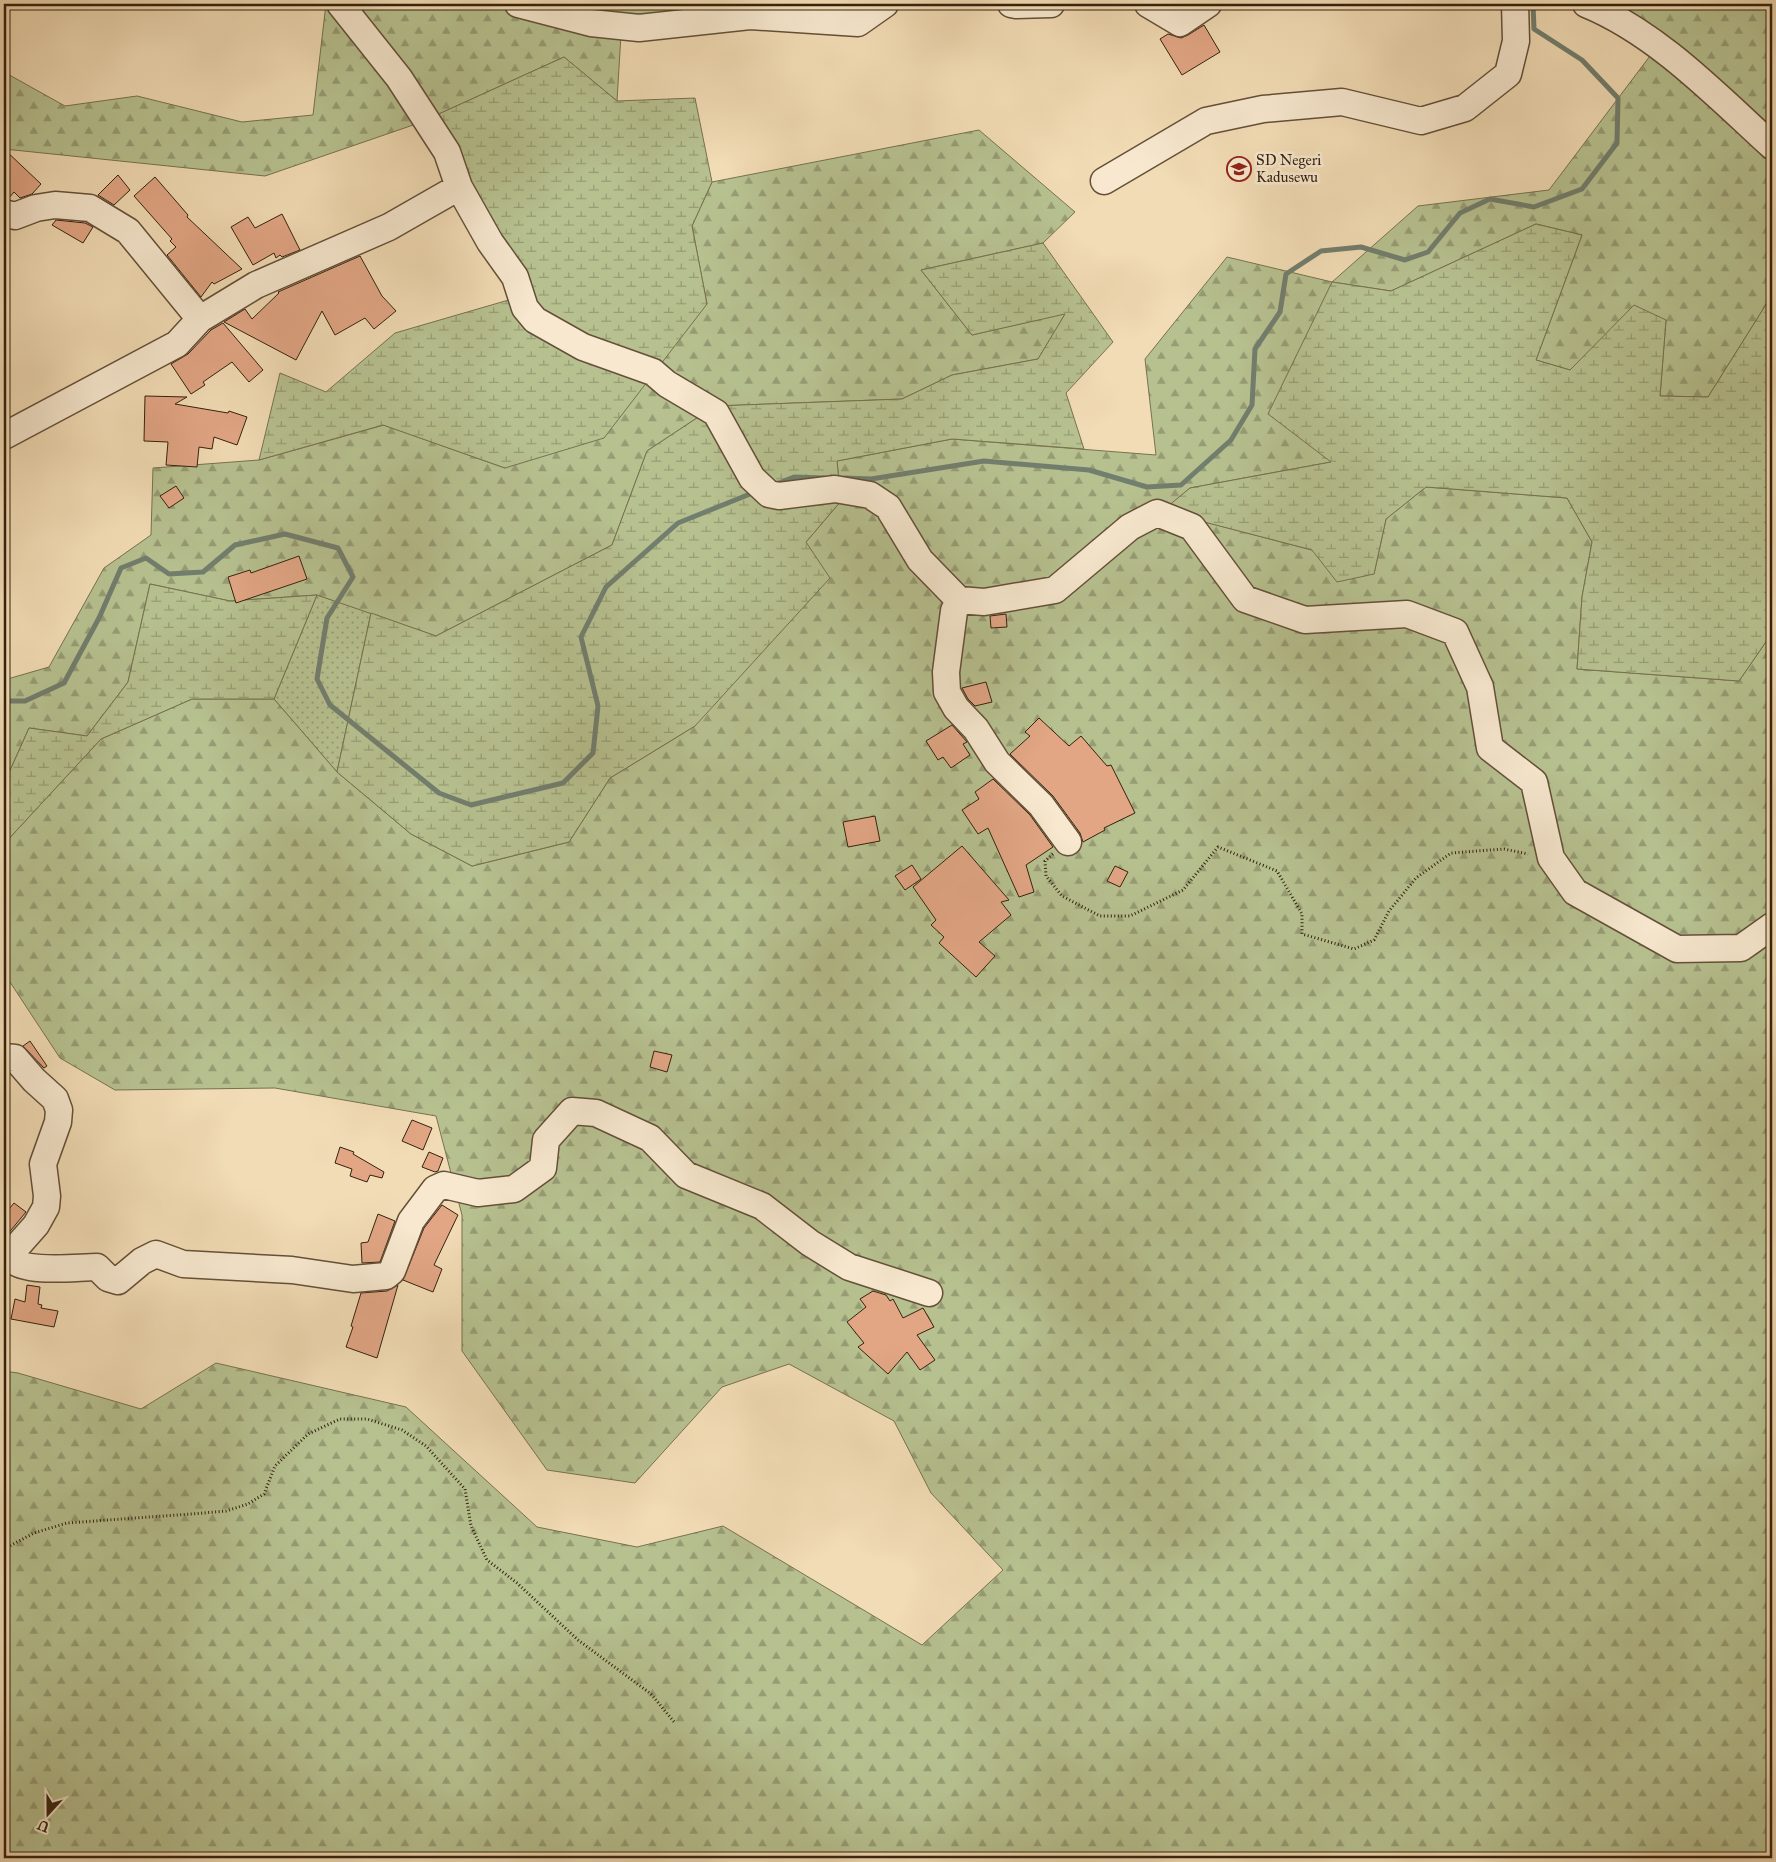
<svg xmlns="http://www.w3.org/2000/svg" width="1776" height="1862" font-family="'IM FELL Great Primer',serif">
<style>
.grass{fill:url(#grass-dots);stroke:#76724f}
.forest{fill:url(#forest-firs);stroke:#76724f}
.wetland{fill:url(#wetland-marsh);stroke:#76724f}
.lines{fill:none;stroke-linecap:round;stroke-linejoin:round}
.stream{stroke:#727e6e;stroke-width:5}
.building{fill:#e2a685;stroke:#34220e}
.minor-casing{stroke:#645038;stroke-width:29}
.path{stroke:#34220e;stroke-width:3;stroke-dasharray:1 2.5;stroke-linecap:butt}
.minor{stroke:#f7e8cf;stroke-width:26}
.labels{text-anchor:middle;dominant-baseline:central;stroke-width:5;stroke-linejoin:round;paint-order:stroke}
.poi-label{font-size:15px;fill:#34220e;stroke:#f7e8cf;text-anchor:start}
</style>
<defs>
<pattern id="grass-dots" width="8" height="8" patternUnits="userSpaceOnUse" patternTransform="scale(1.25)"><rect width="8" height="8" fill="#b7c190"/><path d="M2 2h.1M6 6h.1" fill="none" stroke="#969c74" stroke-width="1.8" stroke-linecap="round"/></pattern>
<pattern id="forest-firs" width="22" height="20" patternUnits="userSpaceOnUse" patternTransform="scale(1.25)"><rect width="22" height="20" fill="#b7c190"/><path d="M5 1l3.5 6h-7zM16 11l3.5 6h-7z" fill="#969c74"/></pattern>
<pattern id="wetland-marsh" width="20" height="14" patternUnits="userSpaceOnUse" patternTransform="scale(1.25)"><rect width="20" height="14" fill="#b7c190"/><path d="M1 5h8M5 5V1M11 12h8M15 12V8" fill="none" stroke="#969c74"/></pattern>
</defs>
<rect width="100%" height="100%" fill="#f2dcb5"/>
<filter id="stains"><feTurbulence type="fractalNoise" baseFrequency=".004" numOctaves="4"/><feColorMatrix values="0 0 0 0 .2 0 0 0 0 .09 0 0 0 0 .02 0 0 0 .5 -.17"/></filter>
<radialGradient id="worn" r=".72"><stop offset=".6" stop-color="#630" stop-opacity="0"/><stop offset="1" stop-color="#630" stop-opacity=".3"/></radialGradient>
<path class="grass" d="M317,595L371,613L337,772L274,699Z"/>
<path class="forest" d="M326,4H771L621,34L617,101L564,57L419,123L265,176L4,149V72L65,106L137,96L242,122L313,115Z
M1610,4H1772V295L1708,397L1660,396L1666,320L1570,370L1536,360L1582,235L1536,224L1391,291L1332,282L1331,462L1190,488L1163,511L1312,550L1374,574L1386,519L1426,487L1567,498L1592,542L1582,597L1577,669L1739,681L1772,633V1858H4V1371L18,1373L141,1409L216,1363L406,1407L537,1527L637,1547L723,1526L922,1645L1003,1570L931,1493L894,1421L789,1364L722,1387L635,1483L547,1470L462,1351V1215L436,1116L275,1088L115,1090L60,1058L4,973V844L101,739L192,699H274L337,772L411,834L472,866L569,842L610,778L695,726L806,542L841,501L837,461L952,439L1156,455L1145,359L1227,257L1332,282L1418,206L1549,190L1659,44Z
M979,130L1075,212L1043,243L921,270L972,335L1066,313L1038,359L952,375L902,399L715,406L647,451L612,545L436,636L317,595L230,601L150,584L128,682L87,736L29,728L4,784V680L49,667L104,568L151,535L153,468L259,460L384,425L505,468L707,304L692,226L712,182Z"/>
<path class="wetland" d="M564,57L617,101L695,98L712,182L692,226L707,304L604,438L505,468L383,425L259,460L280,373L326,392L395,333L519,297L419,123Z
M1536,224L1582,235L1536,360L1570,370L1634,305L1666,320L1660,396L1708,397L1772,295V633L1739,681L1577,669L1582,597L1592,542L1567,498L1426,487L1386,519L1374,574L1337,582L1312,550L1162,511L1190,488L1331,462L1268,414L1332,282L1391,291Z
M1043,243L1113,342L1066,393L1084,449L952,439L837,461L841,501L806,542L830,578L695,726L610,778L569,842L472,866L411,834L337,772L371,613L436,636L612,545L647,451L715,406L902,399L952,375L1038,359L1065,314L972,335L921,270Z
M150,584L230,601L317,595L274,699H192L101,739L4,844V784L29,728L87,736L128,682Z"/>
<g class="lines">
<path class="stream" d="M845,478L871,479L984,461L1089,470L1147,487L1181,485L1231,440L1252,405L1255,349L1280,312L1286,274L1321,251L1361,247L1405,260L1428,252L1460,213L1490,199L1534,207L1582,189L1617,143L1618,98L1582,60L1534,29L1533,4
M774,485L794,477L824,478
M4,701H25L64,683L99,618L121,568L146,558L169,574L203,572L235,545L285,534L338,548L353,577L327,618L317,679L330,705L439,793L471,805L563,783L593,753L598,706L581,637L606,587L678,523L755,492"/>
</g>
<path class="building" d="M1204,25L1220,52L1182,75L1160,39L1168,34L1181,38L1188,35Z
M4,149L41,184L32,194L20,198L14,192L8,199L4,198Z
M118,175L130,190L114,205L98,195Z
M155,177L188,215L187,217L242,269L214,284L212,282L201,297L167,255L176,247L170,241L172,239L134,196Z
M282,214L300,250L282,257L280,255L276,258L274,253L253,265L231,227L248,217L255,228Z
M56,220L85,223L93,227L83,243L52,225Z
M360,256L382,296L396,311L374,329L365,318L335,335L322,311L296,360L224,322L245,309L252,319L279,293L278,292Z
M223,323L263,370L249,382L232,362L203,382L205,385L191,394L171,364L188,354L211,330Z
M145,396L187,397L175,404L228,413L229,411L247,417L237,445L214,437L212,449L199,447L197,467L166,465L168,442L144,441Z
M176,486L184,498L169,508L160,496Z
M299,556L307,579L236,603L228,577L250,570L251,573Z
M1006,614L1007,627L991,628L990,616Z
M986,682L992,702L975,706L968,699L962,688Z
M1039,718L1069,746L1081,736L1107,766L1111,765L1135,813L1104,828L1105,830L1083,842L1080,833L1053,796L1010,754L1030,736L1025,732Z
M952,725L967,742L963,744L970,755L951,768L943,757L938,760L926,741Z
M993,779L1030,815L1053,847L1026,865L1034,892L1019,897L988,828L978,834L962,810L979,799L975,792Z
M875,816L880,841L848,847L843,822Z
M962,846L1009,900L1001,902L1011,915L979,942L995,956L976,977L939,943L944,937L931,925L936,920L913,887Z
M912,865L921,879L905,890L895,876Z
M1115,866L1128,872L1120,887L1107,881Z
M30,1041L47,1066L44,1068L23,1046Z
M654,1051L672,1055L667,1072L650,1067Z
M412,1120L432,1128L423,1150L402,1141Z
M340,1147L354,1152L353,1154L384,1172L382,1178L370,1175L367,1182L350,1176L352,1169L335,1163Z
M429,1152L443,1158L438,1171L435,1172L422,1167Z
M14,1203L26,1212L6,1236L4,1234V1215Z
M442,1205L458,1215L434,1265L442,1269L433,1292L403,1280L424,1228Z
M378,1214L395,1221L380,1262L362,1263L361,1243L368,1242Z
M27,1285L40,1287L38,1304L42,1305L41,1308L58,1311L54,1327L11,1319L15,1299L25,1302Z
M398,1285L377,1358L346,1347L353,1327L351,1326L361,1293L387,1291Z
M873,1291L886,1295L890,1301L893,1299L903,1318L923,1308L934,1327L917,1335L935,1360L920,1370L907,1352L888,1374L858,1347L864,1343L847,1322L866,1307L860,1299Z"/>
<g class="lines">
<defs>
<path id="minor" d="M340,4L399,78L447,152L459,187L490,242L515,277L525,308L535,320L583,347L653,372L667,384L716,413L752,478L769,494L779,496L835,489L870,495L888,507L920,560L959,600L954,611L946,672L947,692L956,708L976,729L997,762L1041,805L1068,842
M518,4L591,23L639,28L750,16L858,23L885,4
M1011,4L1016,5L1051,4
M1148,4L1180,23L1208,4
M1586,4C1657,33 1716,95 1772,146
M1104,181L1206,121L1263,109L1342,102L1421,121L1465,108L1508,74L1516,41L1515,4
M4,213L15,216L36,208L55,205L90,208L128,231L200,319
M4,436L177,344L200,319L256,285L389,227L459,187
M959,600L984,602L1055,590L1130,527L1157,513L1192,527L1245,599L1305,620L1407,614L1455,632L1480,687L1490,748L1534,782L1551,858L1575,892L1677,949L1741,948L1772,926
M4,1057L15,1058L34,1080L55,1099L59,1110L58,1122L43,1164L47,1196L46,1207L36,1225L13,1251L11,1259C26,1274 76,1267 97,1267L108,1278L118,1281L142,1261L156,1254L183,1264L292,1270L353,1279L386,1276L392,1271L411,1221L435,1189L444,1185L478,1193L514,1189L543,1168L546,1140L572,1111L596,1113L650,1138L686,1175L762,1206L810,1243L849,1267L929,1293"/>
</defs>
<use href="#minor" class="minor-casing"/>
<path class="path" d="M1053,854L1045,861L1046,876L1062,896L1100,916H1130L1183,890L1218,847L1277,871L1302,914V934L1354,949L1374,940L1389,911L1416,878L1451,853L1504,849L1528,854
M4,1549L34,1533L67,1523L192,1514L226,1511L248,1504L264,1494L275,1466L308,1434L340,1419H367L402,1430L426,1446L465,1489L471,1526L487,1560L517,1583L578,1640L651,1694L675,1723"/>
<use href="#minor" class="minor"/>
</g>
<defs>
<symbol id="school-ring" viewBox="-11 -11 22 22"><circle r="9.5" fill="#f7e8cf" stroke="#8f2418" stroke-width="1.5"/><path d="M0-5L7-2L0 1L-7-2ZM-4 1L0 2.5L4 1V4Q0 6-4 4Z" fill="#8f2418"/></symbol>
</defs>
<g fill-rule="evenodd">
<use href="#school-ring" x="1225" y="155" width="28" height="28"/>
</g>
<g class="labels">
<g class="poi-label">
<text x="1256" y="160">SD Negeri<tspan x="1256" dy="17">Kadusewu</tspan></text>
</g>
</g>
<rect width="1776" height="1862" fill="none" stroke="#f2dcb5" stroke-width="20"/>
<rect x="5" y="5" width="1766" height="1852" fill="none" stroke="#34220e" stroke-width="2.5"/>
<rect x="10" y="10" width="1756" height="1842" fill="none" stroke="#34220e"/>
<g transform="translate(48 1814) rotate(201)" stroke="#f7e8cf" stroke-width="4" paint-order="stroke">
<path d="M0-4L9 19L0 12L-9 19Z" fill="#34220e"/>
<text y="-8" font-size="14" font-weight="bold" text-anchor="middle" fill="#34220e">U</text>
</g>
<rect width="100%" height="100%" filter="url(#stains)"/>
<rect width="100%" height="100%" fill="url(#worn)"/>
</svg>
